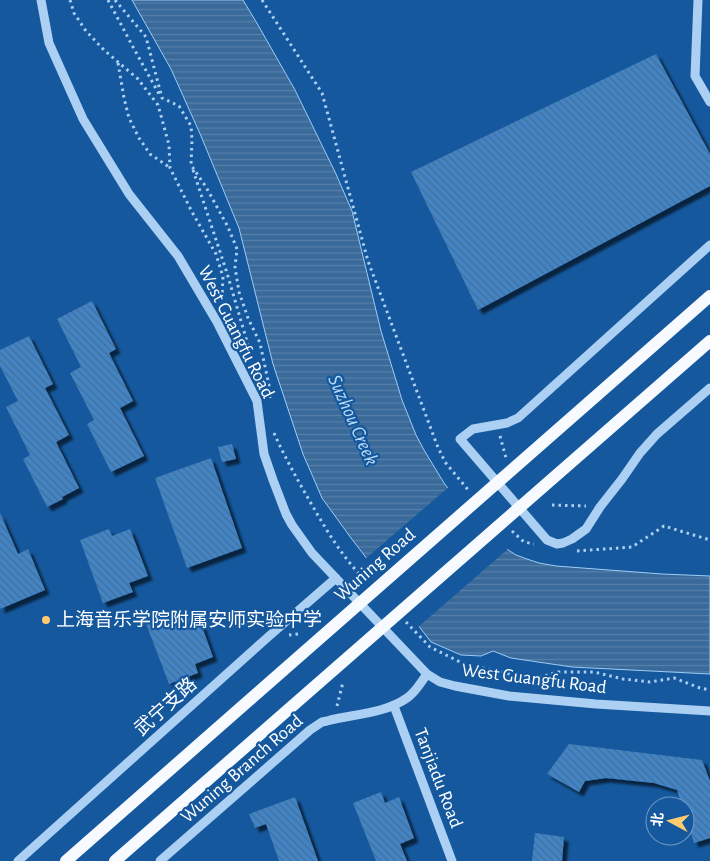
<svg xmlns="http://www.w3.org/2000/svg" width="710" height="861" font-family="'Alegreya Sans','Noto Sans SC',sans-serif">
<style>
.water{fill:url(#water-rules);stroke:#9eccf6}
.pier{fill:#15589d}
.building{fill:url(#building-back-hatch);filter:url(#shadow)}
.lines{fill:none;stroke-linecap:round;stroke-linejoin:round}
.path{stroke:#abd0f3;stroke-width:3;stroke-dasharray:2.5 4;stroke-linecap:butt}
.minor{stroke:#abd0f3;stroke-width:9}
.major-bridge{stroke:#f7fbff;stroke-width:12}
.poi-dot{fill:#ffcc6d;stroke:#15589d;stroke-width:2}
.labels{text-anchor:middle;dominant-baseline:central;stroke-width:4.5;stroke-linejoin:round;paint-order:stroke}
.street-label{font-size:19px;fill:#fff;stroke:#15589d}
.poi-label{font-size:19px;fill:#fff;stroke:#15589d;text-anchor:start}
.water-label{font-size:20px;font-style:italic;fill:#b8daf9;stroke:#15589d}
</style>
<defs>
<pattern id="water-rules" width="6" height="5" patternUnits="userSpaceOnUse" patternTransform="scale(1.25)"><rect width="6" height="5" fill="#396a9a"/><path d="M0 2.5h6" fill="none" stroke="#5780a9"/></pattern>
<pattern id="building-back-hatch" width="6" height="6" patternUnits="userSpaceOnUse" patternTransform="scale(1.25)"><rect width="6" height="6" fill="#4284c5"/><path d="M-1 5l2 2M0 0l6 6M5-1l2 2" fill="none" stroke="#466e95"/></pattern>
<filter id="shadow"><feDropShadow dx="4.5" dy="4.5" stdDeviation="1" flood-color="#0009"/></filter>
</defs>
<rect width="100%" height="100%" fill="#15589d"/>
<path class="water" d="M132,0H243L258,25L295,90L336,174L352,211L381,331L402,400L416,435L424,450L444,483L467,514L499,544L516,555L527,559L539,563L556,566L662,574L710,576V674L572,667L511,658L493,651L481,656L461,655L431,642L351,538L322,498L303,454L273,364L239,228L201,136L171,69Z"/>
<path class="pier" d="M450,486L469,512L486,530L500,542L509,548L417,628L364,560Z"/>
<path class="building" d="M656,54L710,154V186L478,310L411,172Z
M92,301L116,349L109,353L133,401L120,408L144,456L111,472L87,424L94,420L70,373L81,367L57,319Z
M29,336L53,384L45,388L69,435L56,442L79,488L62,497L63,499L47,507L23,459L30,455L6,407L18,401L0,366V350Z
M232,444L236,459L222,462L218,447Z
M211,458L242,548L187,568L155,478Z
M0,513L18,554L28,549L45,590L0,609Z
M109,529L112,536L130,529L148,576L129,583L133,592L103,603L80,540Z
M175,610L177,617L196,610L213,657L195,664L198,673L169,684L145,621Z
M569,744L702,760L710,781V838L694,843L685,815V806H682L677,790L654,783L606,778L585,781L579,792L547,774Z
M381,792L385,803L399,797L414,838L400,844L407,861H376L353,803Z
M295,797L318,861H279L266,824L255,828L249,814Z
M535,833L564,837L562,861H532Z"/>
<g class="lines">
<path class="path" d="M70,0L74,13L86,31L104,50L138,79L158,105L169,145L170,168L192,212L216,254L223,277L222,297L221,303
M108,0L133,47L159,94
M115,0L146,37L162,98L179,106L191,126L192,140L191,165L206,187L228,227L237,249L235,267L239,292L248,318L260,343L270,390V398
M262,0L322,93L368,261L437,445L445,462L469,491
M118,63L124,98L129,118L139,138L150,154L169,167
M193,170L227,273L253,362
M274,433C286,460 301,486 316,512C330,536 345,560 365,580
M500,436L506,458
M552,505L586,506
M512,531L524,542L534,544
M577,551L632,547L664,526L710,540
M406,622L430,647L464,664L533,679L558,672H594L623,679L650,682L674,678L700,688L710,690
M289,635L298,634
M337,706L343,682"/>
<path class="minor" d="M41,0L49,43L83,119L129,194L178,256L217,322L257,401L264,454L273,480L286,514L292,525L312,553L427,674L440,682L455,686L509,696L596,704L710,711
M698,0L695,76L710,102
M710,245L518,418L507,423L473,429L460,439L547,540L557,544L563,543L572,539L586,529L600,507L622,479L640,453L657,434L710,388
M394,706L452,861
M18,861L268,637L336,578
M160,861L310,730L322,722L327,721C353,714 384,714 407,698C416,692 421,682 427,674"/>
<path class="major-bridge" d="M66,861L710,296
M115,861L710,341"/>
</g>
<circle class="poi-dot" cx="46" cy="620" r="5"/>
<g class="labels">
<g class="street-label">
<text transform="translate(236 332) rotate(63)">West Guangfu Road</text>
<text transform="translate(375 565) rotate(-41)">Wuning Road</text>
<text transform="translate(534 679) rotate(7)">West Guangfu Road</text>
<text transform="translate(166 707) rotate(-42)">武宁支路</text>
<text transform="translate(242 769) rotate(-41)">Wuning Branch Road</text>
<text transform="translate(438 778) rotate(69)">Tanjiadu Road</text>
</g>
<g class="poi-label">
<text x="56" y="620">上海音乐学院附属安师实验中学</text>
</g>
<g class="water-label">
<text transform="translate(353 420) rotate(66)">Suzhou Creek</text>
</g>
</g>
<g transform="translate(670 821) rotate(277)"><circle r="24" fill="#15589d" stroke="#739bc4"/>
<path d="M0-4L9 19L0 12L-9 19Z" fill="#ffcc6d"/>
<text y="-8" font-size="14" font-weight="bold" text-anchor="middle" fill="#ffffff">北</text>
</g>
</svg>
